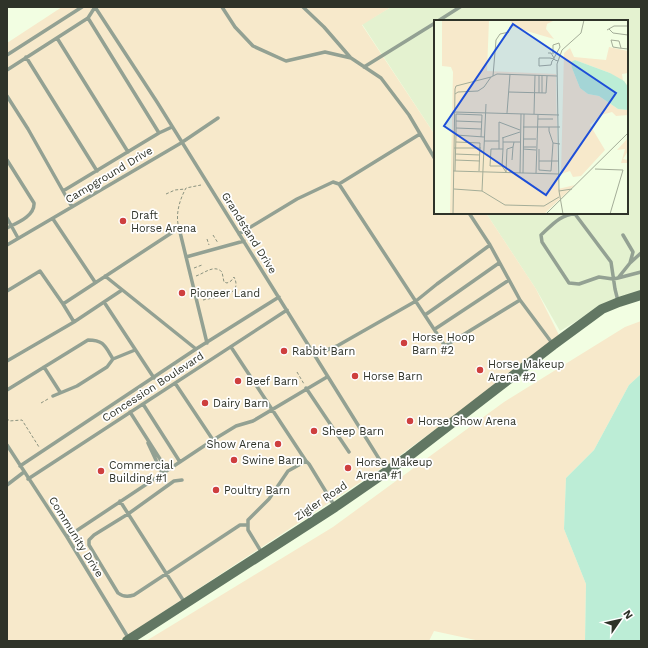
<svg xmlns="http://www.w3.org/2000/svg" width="648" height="648" font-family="'Work Sans',sans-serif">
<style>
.built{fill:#e4f2d0}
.green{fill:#f7e9cb}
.water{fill:#bcedd6}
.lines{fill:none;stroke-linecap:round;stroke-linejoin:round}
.path{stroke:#8b9380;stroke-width:1;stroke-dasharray:3 2;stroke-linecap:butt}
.lane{stroke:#93a193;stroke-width:3.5}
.secondary{stroke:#627763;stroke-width:10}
.poi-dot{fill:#ce3f3e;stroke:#fff;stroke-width:1.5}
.labels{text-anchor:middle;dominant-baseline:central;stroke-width:3.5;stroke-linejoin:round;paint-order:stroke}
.street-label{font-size:11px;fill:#2f3329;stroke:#fff}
.poi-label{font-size:11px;fill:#2f3329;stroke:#fff;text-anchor:start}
.inset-road{fill:none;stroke:#a4ad98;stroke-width:1}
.view{fill:#1d4ed8;fill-opacity:0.15;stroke:#1d4ed8;stroke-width:2}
.inset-edge{fill:none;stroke:#2f3329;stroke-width:2}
</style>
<rect width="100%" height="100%" fill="#f2fee2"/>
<path class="built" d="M391,7H641V291L606,303L560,331L536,289L486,213H627V21H435V135L362,24Z"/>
<path class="green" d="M62,7H391L362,25L435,135V213H486L536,289L559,335L501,381L391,462L119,641H7V43Z
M641,321V374L629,385L594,450L566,478L564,529L586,584L585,641H480L434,631L429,641H146L333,527L504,402L625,327Z"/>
<path class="water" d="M641,374V641H585L586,584L564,529L566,478L594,450L629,385Z"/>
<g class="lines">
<path class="path" d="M166,194L175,190L185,189
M178,224C176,212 180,199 186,188L201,185
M213,235L218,243
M207,239L209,245
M194,268L202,265
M196,276C205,273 214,264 222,272L224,282L227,283L231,281L234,277C244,297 214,297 203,300
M200,294L211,292
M297,372L304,384
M41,403L48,399
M7,418L9,421L22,420L39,447"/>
<path class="lane" d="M95,7L157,102L386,470
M222,7L235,27L253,46L286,61L325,52L351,58L381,78L409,115L435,159
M303,7L324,27L350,57
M88,18L159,133
M438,21L460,7
M57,38L128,152
M7,55L82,7
M26,57L97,171
M364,67L435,23
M7,70L88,18L95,7
M7,96L28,129L72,207
M7,160L34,203C35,216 17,223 7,228
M339,184L445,346L520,300
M63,191L159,133L172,127
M469,213L490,245L520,300L552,343
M7,218L18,238
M53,219L95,282
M239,234L297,199L333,182L339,184L420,134
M7,245L181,143L218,118
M186,257L244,241
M630,263L641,253
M105,276L196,349
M618,278L641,272
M122,290L74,322L63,304L179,228L207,343
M7,291L40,271L63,304
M618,301L615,289L611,262L575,214C561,214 552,225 541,235L542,242L569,283L579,284L599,277L613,279L618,278L630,263L633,252L623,235
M104,302L154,378
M425,315L499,263
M435,329L509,280
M231,347L306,461
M314,355L337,346L416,301L437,284L490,245
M7,361L74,322
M44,367L60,392
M175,383L213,440
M306,388L349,452
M7,390L88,340C104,340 105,346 113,359L135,350
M53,396L77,386L107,367L113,359
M143,404L180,462
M130,412L167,470
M148,443L162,473
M7,445L67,537L129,639
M20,466L196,349L279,297
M28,479L287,310
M182,480L174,481L128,514L94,535L89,540V545L118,593C123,597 128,597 134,595L240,525H248
M7,485L24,472
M120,501L185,603
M67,537L213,440L236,426L253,421L327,377
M262,553L248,530V520L269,499L288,471L306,461L309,464L334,505"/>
<path class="secondary" d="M127,641L335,507L409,456L553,345L602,309L619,302L641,295"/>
</g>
<g class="poi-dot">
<circle cx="123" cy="221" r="4"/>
<circle cx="182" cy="293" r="4"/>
<circle cx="404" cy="343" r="4"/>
<circle cx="284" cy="351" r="4"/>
<circle cx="480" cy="370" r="4"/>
<circle cx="355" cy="376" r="4"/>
<circle cx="238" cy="381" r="4"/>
<circle cx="205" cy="403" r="4"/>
<circle cx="410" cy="421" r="4"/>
<circle cx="314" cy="431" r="4"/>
<circle cx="278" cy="444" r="4"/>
<circle cx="234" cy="460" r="4"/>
<circle cx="348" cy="468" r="4"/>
<circle cx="101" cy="471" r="4"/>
<circle cx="216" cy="490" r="4"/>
</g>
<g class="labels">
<g class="street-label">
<text transform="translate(109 175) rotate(-31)">Campground Drive</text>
<text transform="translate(249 233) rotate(58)">Grandstand Drive</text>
<text transform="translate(153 387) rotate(-33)">Concession Boulevard</text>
<text transform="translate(321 501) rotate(-34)">Zigler Road</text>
<text transform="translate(76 537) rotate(58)">Community Drive</text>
</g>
<g class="poi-label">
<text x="131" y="215">Draft<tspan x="131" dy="13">Horse Arena</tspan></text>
<text x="190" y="293">Pioneer Land</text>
<text x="412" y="337">Horse Hoop<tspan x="412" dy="13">Barn #2</tspan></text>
<text x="292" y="351">Rabbit Barn</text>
<text x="488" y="364">Horse Makeup<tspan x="488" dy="13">Arena #2</tspan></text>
<text x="363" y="376">Horse Barn</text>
<text x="246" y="381">Beef Barn</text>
<text x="213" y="403">Dairy Barn</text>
<text x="418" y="421">Horse Show Arena</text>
<text x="322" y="431">Sheep Barn</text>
<text x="270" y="444" text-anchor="end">Show Arena</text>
<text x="242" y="460">Swine Barn</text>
<text x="356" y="462">Horse Makeup<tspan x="356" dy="13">Arena #1</tspan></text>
<text x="109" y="465">Commercial<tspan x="109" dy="13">Building #1</tspan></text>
<text x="224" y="490">Poultry Barn</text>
</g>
</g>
<g transform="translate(434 20)">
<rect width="194" height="194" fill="#f2fee2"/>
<path d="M8,0H55L53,51L122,54L124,169L141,165L110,194H16L19,52L17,47L8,46ZM76,0H121L113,4L112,9L120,19L79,7ZM175,27L194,31V53L188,54L189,61H190L192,64L194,66V67L176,53L141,40L138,48L146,68L154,74L165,76L184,89L194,90V95L182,96L178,92L167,95L156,105L171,130L147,156L139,157L136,151L127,154L130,33L136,28L140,37L172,40ZM194,118V131L189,139L194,140V143H187L191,129L183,130Z" fill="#f7e9cb"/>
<path d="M141,40L176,53L190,61L194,67V90L184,89L165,76L154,74L146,68L138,48L137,42Z" fill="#bcedd6"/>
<path class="inset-road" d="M175,9L179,13L194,15M173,10L180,6H194M187,28L185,21L177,20L179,27L185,28L194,29M114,33H117L120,38V39L118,41L117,45L105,46V38H116L120,39L121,40L124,41M119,34V25L125,23L126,27L120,38M105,55V73M59,56L62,20L66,14L75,12M75,72L112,73L113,56M108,73V56M21,74L24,72L44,71L50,67L57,57L63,54L123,56M20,92L125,95M73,93L76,54M22,94L48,95M100,94L101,55M104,99H119M22,101L48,102M89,107H115M22,108L47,109M22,115V94M47,117L48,95M68,118L86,112M69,118V129H65V102L86,110M89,119H102M50,121H65M22,122L46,123L45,151M69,122H86M126,124L119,123L115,111V107H126M89,127H102M20,128H47M65,129H57L56,146H68L69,129M89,129L102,130M105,129V150L117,151L119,123M21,134L46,135M21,140L46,141M78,140L79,127M105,141H125M68,146L72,152L73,129L79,127L80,122M161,149L189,150L176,194M19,151L125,154M21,151L22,115L50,117M86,153L87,94M89,153L90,94M102,153L104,95M20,169L48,171L71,185L110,186L125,177M48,171L52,84M125,171L138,169M19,194L21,69L22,66L57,57M112,194L194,113M129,194L125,171L123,44L128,30L147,13L150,0"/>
<path class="view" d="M79,4L182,73L112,175L10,106Z"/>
<rect width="194" height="194" class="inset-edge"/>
</g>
<rect width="648" height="648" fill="none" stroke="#2f3329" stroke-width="16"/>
<g transform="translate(620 620) rotate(56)" stroke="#ffffff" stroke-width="3" paint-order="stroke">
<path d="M0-3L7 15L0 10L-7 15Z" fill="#2f3329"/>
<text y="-6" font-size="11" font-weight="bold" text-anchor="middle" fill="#2f3329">N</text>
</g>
</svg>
